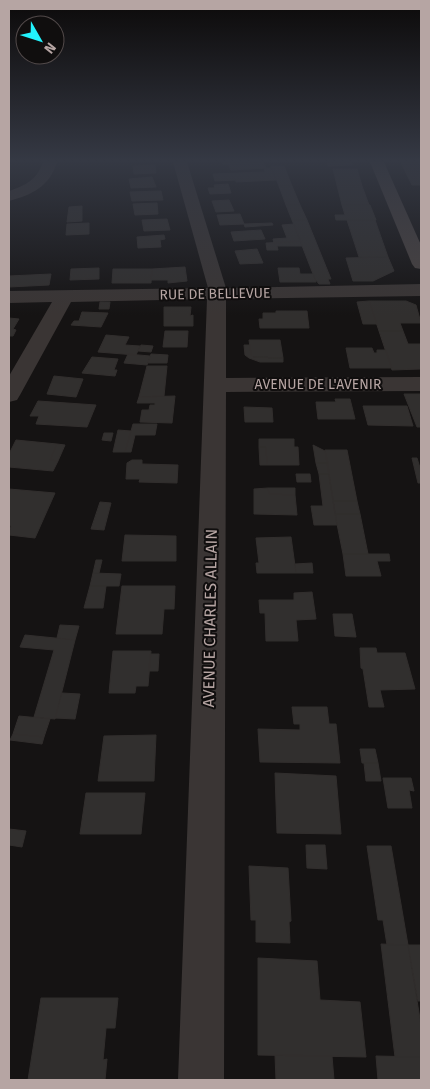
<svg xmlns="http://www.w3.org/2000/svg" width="430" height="1089" font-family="'Fira Sans',sans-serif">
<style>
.building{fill:#312f2e;stroke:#312e2d}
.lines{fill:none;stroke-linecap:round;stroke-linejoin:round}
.street{fill:#3a3534;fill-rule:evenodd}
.secondary{fill:#4a4341;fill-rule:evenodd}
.labels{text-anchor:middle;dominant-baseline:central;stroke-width:4;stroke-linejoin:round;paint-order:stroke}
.far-street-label{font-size:14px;fill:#b6a5a3;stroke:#100e0e}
.street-label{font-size:16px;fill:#b6a5a3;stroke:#100e0e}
</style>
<rect width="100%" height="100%" fill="#151313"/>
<path class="building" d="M222,162H263L266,168L231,170L228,164H223Z
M327,162H352V165L328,166Z
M401,162H421V171H405Z
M155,165L156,173L134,174L133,166Z
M271,166H284L292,186H279Z
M264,168H271L276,180L236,182V180L215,181L213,174L265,172Z
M333,169H357L362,186L337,185Z
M405,171H421V185H412Z
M152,177L156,187L131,188L129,179Z
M228,184L231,193L210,194L208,188H215L214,185Z
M337,185L362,186L369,205H342Z
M279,186H292L300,205H286Z
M161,191L163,200L132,201L130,192Z
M229,200L234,211L216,212L212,201Z
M157,203L158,214L135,215L133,204Z
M286,205H300L307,220H292Z
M342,205H370L376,220H336L335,215H345Z
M82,206V221L67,222L69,207Z
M240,214L244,224L272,223L273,225L245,227L244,224L220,225L217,215Z
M167,219L170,230L144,231L142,220Z
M292,220H307L331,279H328L330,284H319L315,279Z
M347,220H375L388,257H359Z
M89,223V234L66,235L67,224Z
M294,224L301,241L274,243L273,239L287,238L282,225Z
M261,230L265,239L234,241L231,232Z
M164,235L165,239L160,240L161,247L138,248L137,237Z
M301,241L302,246H277L278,250H267L266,243Z
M257,249L263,263L240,264L235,251Z
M388,257L394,271L373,281H353L346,258Z
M185,267L187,281L168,283V280H151L152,269Z
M99,268V279L70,280L71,269Z
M278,268H299L300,274H313L316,282H280Z
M113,269H152L151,283H112Z
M51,274L49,285L9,287V276Z
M369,301L377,324H363L357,302Z
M369,301H406L416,305L421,323H400L403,331H379Z
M100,302H110L109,309H99Z
M164,307H191L190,316L193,315V326H164Z
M276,311H307L309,328H260L259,319H263V313H276Z
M82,312L108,313L101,327L71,325L74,321H79Z
M9,318L19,319L13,329L16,330L13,336H9Z
M165,331H188L187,347H163Z
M379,331H403L408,344H421V369L392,370Z
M106,335L129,337L125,345L140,346L136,355L98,352Z
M249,340H280L283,358L253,357L251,355Z
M141,345L153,346L151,352L138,351Z
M244,345H250L251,355L253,357L283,358V362H260L249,358L245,355Z
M346,348H372L374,353H377V350H386L392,368H350Z
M128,354L150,356L147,365L124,363Z
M151,354L168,355L167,363H148Z
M92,357L118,359L114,370H117L115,376L82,373Z
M147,366H167L164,396L139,397Z
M54,376L83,379L76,397L47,394Z
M404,394H421V427H417Z
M175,396L172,423L140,422L142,410H149L150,405H155V403H137L139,397Z
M335,399H350L355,419H318L316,402H336Z
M38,401L96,405L87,427L36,424L39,416H30Z
M363,406H407L413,426L368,425Z
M244,407L272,408L273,422H245Z
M133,424H157L155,435H135L131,452H125Z
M118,430L131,431L125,452H113Z
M104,433H113L111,441L102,440Z
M259,439H294V447H298L299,465H267L266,447H259Z
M16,440L57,444L50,460L58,461L53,471L9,467V454Z
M57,444L65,445L58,461L50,460Z
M313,445L325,451L328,463H316Z
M259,447H266L267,465H260Z
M325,450H347L357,501H333Z
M412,458H417L421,471V483H418Z
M132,460H142V464L178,465L177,483L139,482L140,479H126L127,463Z
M316,463H328L329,474H319Z
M296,474H310L311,482H297Z
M319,474H329L337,525H314L311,506H323Z
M268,488H295V495L269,494Z
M268,488L269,494L295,495L297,515L254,514V489Z
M9,489L55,493L35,538L9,535L11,526L9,525Z
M333,501H357L360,514H335Z
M100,502L111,503L104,530L91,529Z
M335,514H360L368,554H343Z
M125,535L176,536V561H122Z
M291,537L296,573H257L256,563H259L256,538Z
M343,554H389L390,561H377L381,576H346Z
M96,560H102L99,573H93Z
M312,563L313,573H296L295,564Z
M93,573L121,574L119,586H90Z
M90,586H106L103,608H84Z
M122,586H175L174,609H164L162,634H116Z
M312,592L316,619L296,620L298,641H266L265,613H260L259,600H294V593Z
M333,614H352L356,637L335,636Z
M60,625L79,626L75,640L57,638Z
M25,635L75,640L55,719L34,717L54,650L20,647Z
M360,648H376L377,653H405L415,689L380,690L384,707H369L363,669L361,668Z
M113,651H151L148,686H136L135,693H109Z
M150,654H159L158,671H149Z
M62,693L80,694L75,719L55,718Z
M292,707H327L329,724H336L340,763L260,762L258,729L300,730V724H294Z
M19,716L50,719L44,737L13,734Z
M13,734L44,737L42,744L10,740Z
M156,735L154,781H98L104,736Z
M360,749H375L378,763H362Z
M364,763H378L381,781H366Z
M275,773L336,776L341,834L277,833Z
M383,778H411L414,791L409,790L412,808H388Z
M86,793H145L141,834H80Z
M9,829L26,831L22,847L9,845Z
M306,845H325L327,869L307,868Z
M367,846H391L408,945H387L383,920H378Z
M249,866L288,868L291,921L289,922L290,943L256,942V920H251Z
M381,944L408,945L421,1025V1057H395Z
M408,945H421V1001H418Z
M258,958L317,961L320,1000L360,1002L366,1057L258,1055Z
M41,998H118L115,1028H106L103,1060L107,1059L105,1080H28Z
M275,1055L332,1056L334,1080H276Z
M376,1056L421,1057V1080H378Z"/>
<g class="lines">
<path class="street" d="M43,162H57C50,186 32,195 9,201V191C26,185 37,180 43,162Z
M173,162H187L226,288L421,284V296L226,299V378L421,377V391L226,392L224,1080H178L207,299L71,302L20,395L17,400L9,402V376L52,302L9,303V291L208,288Z"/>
<path class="secondary" d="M370,162H384L421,245V269L415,268L412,264Z"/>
</g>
<linearGradient id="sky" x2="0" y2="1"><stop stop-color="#0c0a0a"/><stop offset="0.51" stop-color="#353944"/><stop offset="1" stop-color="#353944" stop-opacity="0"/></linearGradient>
<rect width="430" height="315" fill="url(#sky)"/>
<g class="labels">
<g class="far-street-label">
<text transform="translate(215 294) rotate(-1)">RUE DE BELLEVUE</text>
<text x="318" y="384">AVENUE DE L'AVENIR</text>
</g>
<g class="street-label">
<text transform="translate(210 618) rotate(-89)">AVENUE CHARLES ALLAIN</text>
</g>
</g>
<rect width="430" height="1089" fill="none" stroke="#b6a5a3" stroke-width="20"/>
<g transform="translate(40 40) rotate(129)"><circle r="24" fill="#100e0e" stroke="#524a4a"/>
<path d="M0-4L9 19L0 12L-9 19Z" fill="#22f3fd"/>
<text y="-8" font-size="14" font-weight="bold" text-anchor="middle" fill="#b6a5a3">N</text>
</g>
</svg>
